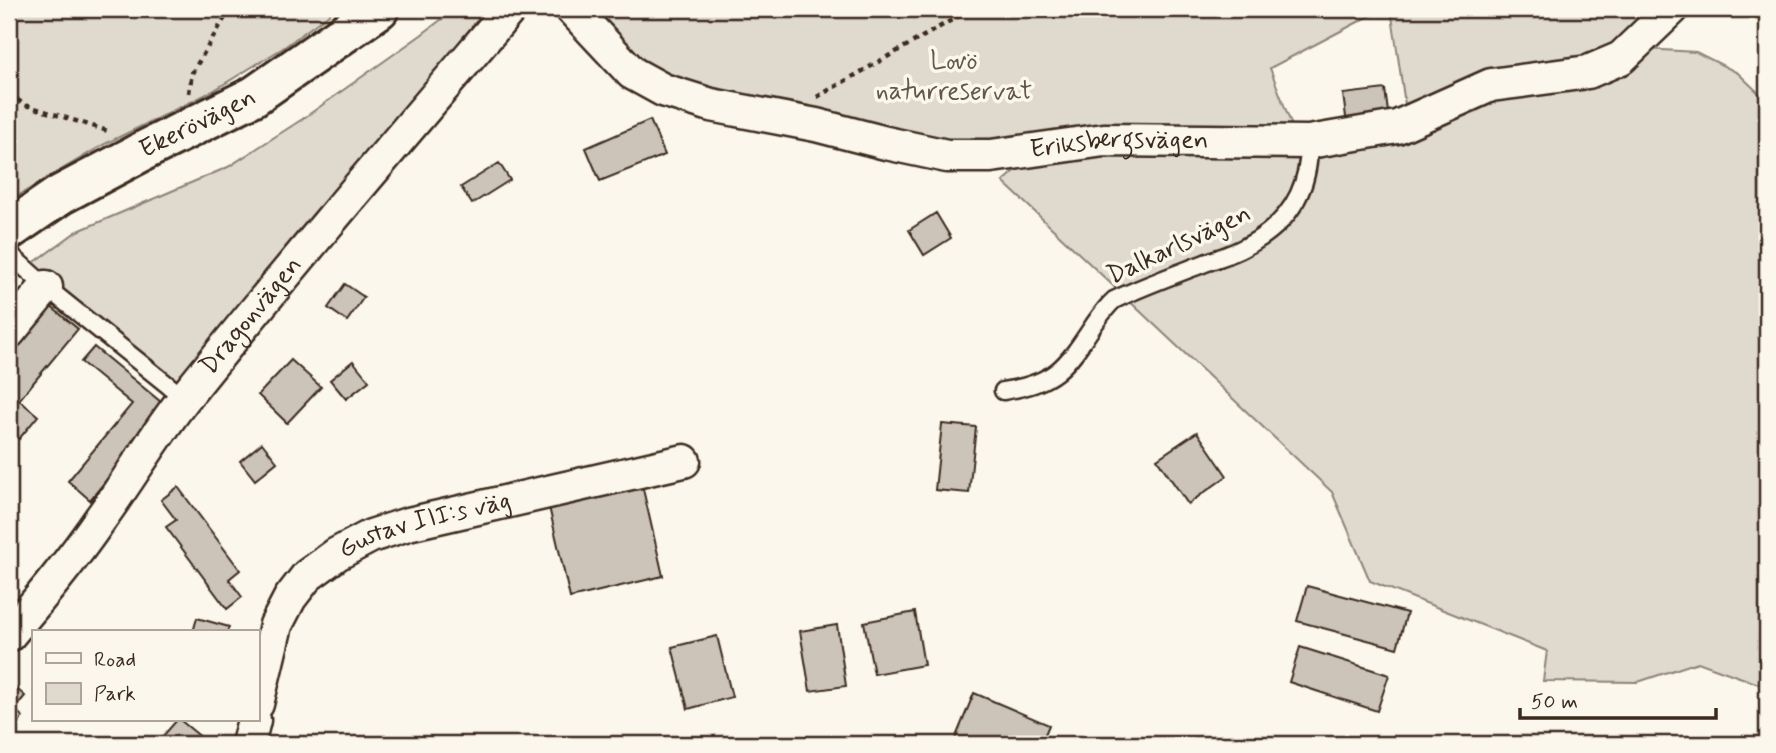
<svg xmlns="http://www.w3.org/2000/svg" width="1776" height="753" font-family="Mynerve,sans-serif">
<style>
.green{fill:#dfd9ce;stroke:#8d8276;stroke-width:2}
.building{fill:#ccc4b9;stroke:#3b2a1e;stroke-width:2}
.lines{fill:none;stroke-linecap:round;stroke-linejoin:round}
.lane-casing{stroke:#3b2a1e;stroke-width:21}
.street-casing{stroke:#3b2a1e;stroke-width:37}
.secondary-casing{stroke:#3b2a1e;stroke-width:44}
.path{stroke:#3b2a1e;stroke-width:4.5;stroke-dasharray:5 5;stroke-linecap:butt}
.lane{stroke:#fbf7ec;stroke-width:16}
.street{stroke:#fbf7ec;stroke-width:32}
.secondary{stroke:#fbf7ec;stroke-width:38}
.labels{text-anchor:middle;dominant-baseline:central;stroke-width:7;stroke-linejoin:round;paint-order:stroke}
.park-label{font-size:26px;fill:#64564a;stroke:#fbf7ec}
.street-label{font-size:26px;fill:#3b2a1e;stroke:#fbf7ec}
</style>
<rect width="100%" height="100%" fill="#fbf7ec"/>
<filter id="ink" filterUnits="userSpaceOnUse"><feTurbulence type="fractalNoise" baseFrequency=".0143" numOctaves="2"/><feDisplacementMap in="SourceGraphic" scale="14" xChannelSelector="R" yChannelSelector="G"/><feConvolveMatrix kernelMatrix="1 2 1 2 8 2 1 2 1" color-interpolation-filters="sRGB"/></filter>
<g filter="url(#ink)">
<path class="green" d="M9,9H336L283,48L211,92L103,145L9,201Z
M455,9H495L181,387L32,264L76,232L228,167L301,120L421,35Z
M582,9H1383L1270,68L1295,134L951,147L641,71Z
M1391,9H1659L1627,42L1578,66L1407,118Z
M1645,49L1696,52L1738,73L1767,101V687L1698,662L1638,682L1543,681L1547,651L1370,581L1332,492L1003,182L1026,161L1148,154L1308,153L1402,142L1467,104Z"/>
<path class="building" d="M1385,89L1389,120L1347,125L1343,94Z
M650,120L665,155L600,181L586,148Z
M499,163L510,180L472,204L461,187Z
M936,213L951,238L924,255L909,230Z
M345,284L364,297L347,321L328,308Z
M49,305L78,329L19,400L38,416L19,439L9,431V354Z
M94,347L167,407L90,500L68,481L132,404L81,362Z
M291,360L321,387L287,423L258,395Z
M353,361L369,381L346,399L330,380Z
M942,424L976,427L969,493L935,490Z
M1197,432L1227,476L1188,504L1157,459Z
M262,443L277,462L255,480L240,461Z
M640,476L663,576L570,598L547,498Z
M178,487L240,570L229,579L242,597L227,609L166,527L176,520L161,500Z
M1307,586L1407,613L1397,648L1297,621Z
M915,612L924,665L874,674L864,622Z
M197,618L229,627L227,632H193Z
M837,625L846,686L810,691L800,631Z
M717,636L732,697L688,709L672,647Z
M1300,647L1389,675L1377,711L1289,682Z
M9,682L25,696L14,709L23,717L13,728L9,724Z
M974,693L1049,725L1041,744H953Z
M177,720H180L202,738L196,744H156Z"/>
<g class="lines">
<defs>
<path id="lane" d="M9,250L14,258L46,287L184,398
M1003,391C1055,383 1065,368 1093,326C1100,316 1105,308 1114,300C1143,286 1174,275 1205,263C1218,258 1233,254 1245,247C1288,225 1310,190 1309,142"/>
<g id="street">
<path id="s1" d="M572,9L632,73L663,90L711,105L816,125L886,143L947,156H991L1104,140L1309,142L1397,127L1491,85L1588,72L1621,58L1672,9"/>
<path d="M9,332L46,287"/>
<path id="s2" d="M9,635C41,597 73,559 101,518C130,478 155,435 186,396C291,265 401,137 510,9"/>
<path id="s3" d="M257,704L276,625L290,598L307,576L337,554L371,536L408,524L684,461"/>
<path d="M248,744L254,720"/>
</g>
<g id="secondary">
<path id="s4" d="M9,230L60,195L147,149L254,96L379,9"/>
</g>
</defs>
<use href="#lane" class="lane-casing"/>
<use href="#street" class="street-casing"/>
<use href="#secondary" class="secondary-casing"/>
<path class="path" d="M189,93L192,73L230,9
M9,94L25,105L111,132
M817,97L971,9"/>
<use href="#lane" class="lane"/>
<use href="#street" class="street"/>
<use href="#secondary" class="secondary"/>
</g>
</g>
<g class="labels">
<g class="park-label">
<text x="954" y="62">Lovö<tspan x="954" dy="30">naturreservat</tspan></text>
</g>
<g class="street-label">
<text stroke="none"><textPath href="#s4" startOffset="217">Ekerövägen</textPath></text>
<text stroke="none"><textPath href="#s1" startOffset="588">Eriksbergsvägen</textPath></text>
<text transform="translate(1179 245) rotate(-25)">Dalkarlsvägen</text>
<text stroke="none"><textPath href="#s2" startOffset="401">Dragonvägen</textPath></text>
<text stroke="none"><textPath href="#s3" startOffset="270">Gustav III:s väg</textPath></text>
</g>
</g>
<rect width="1776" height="753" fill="none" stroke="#fbf7ec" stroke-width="35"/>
<rect x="18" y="18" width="1741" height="718" fill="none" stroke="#3b2a1e" stroke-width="2.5" filter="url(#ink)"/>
<rect x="32" y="630" width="228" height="91" fill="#fbf7ec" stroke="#aea59a" stroke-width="2"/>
<rect x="46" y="653" width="35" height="10" fill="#fbf7ec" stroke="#aea59a" stroke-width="2"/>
<text x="94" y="666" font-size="21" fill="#3b2a1e">Road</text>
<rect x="46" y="683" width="35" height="21" fill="#dfd9ce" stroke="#aea59a" stroke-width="2"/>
<text x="94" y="700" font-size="21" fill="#3b2a1e">Park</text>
<path d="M1520 708v10h196v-10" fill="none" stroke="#3b2a1e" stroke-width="3.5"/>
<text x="1531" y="708" font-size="21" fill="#3b2a1e" stroke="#fbf7ec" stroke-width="5" paint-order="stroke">50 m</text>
</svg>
